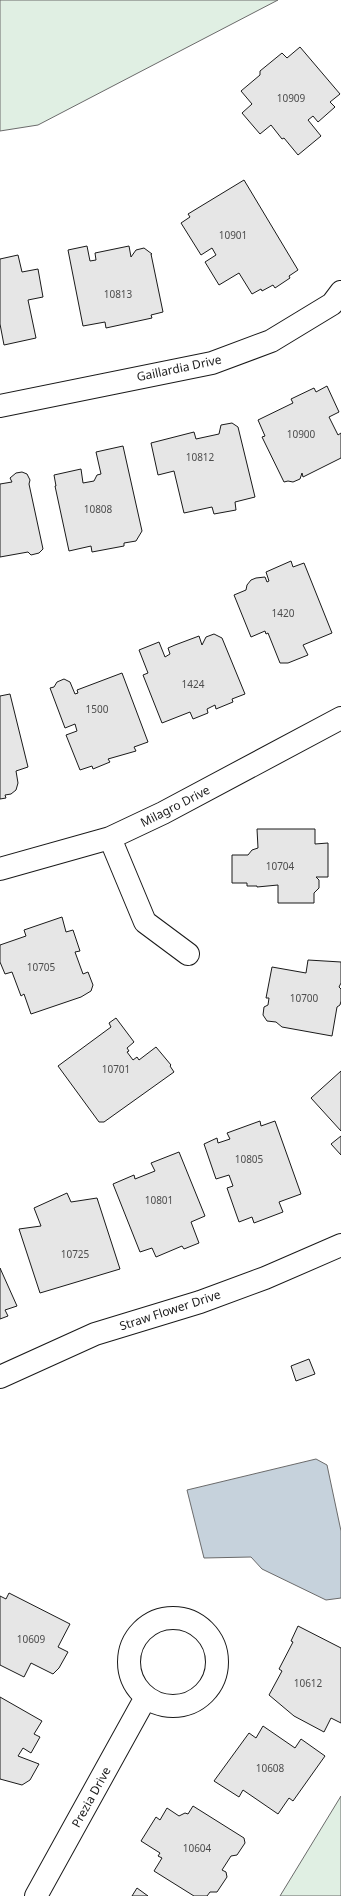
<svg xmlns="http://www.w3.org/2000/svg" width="341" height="1896" font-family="'Noto Sans',sans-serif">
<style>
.green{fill:#e0efe3;stroke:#6a6a6a}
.water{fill:#c6d2dc;stroke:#6a6a6a}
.building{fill:#e6e6e6;stroke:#1a1a1a}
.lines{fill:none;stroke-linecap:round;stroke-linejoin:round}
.street-casing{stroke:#1a1a1a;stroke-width:24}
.street{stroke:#fff;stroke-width:22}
.labels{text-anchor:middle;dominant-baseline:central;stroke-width:3;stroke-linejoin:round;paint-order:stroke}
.number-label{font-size:10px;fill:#4d4d4d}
.street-label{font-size:12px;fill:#1a1a1a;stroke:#fff}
</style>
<rect width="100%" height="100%" fill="#fff"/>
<path class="green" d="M0,0H278L38,125L0,131Z
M341,1796V1896H280Z"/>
<path class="water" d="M316,1459L327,1465L341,1531V1598L326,1600L262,1569L251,1557L204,1558L187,1490Z"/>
<path class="building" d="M300,47L340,94L330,102L335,107L318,122L313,116L308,120L321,136L298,155L284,138L282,139L271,125L260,134L242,113L252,104L241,91L260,75V71L282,53L287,58Z
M244,180L298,270L289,276L290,278L275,288L273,285L262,291L261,289L252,294L239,273L219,285L205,262L216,255L212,248L201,255L181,223L190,217L188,214Z
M87,246L90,261L96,260L95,253L129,246L131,257L136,250L144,248L152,254H151L163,312L151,315L152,318L106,328L105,322L83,326L68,250Z
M18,255L22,272L38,269L43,297L28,300L36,338L4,345L0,324V259Z
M327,386L339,412L329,417L338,435L341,433V458L303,477L302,473L300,479L293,482L288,481L284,482L262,437L265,436L258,420L293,403L291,399L314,388L316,392Z
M232,423L238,427L255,497L235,502L236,510L214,514L212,507L184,513L174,471L158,475L151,443L194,432L196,439L219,434L221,425Z
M123,446L142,531L136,541L124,543V546L92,552L91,546L69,551L55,486H56L54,475L81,469L83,483L94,481L97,475L101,474L96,452Z
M22,472L27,474L30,480L29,484L43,549L39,553L31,555L28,552L0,557V484L12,482L10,478L16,473Z
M291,561L293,567L304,563L332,633L303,645L308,655L288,663H280L268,633L266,634L265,631L251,637L234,595L246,590L247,585L251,580L256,578L265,577L267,582L269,581L266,572Z
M214,634L222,638L245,694L232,699L233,702L216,709L215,705L207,709L208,713L193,719L190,712L162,723L143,675L148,673L139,650L159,642L165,657L170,654L168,648L175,645L199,636L202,645L206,637Z
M122,673L148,742L134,747L136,751L108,759L110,762L93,769L92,766L80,770L66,735L77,731L75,724L65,728L50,688L54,687L57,682L64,679L70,682L75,694L78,693L77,690Z
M10,694L28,767L16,771L18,783L16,790L11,794L5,795L6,798L0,799V696Z
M257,829H315V844L328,843V877H316L319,880V888L314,893V903H278V885L257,887V886H247V883H232V855H248L252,850L258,848Z
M62,917L66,932L73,930L80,951L75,952L83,974L88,972L93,985L91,991L81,997L31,1014L24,994L21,996L12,972L5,974L0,962V945L26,936L24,930Z
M308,960L341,962V983L339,987L341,989V1001L340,1005L337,1007L332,1036L282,1027L276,1022L267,1021L263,1015L264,1007L268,1005L269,998H266L272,967L306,973Z
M116,1018L134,1042L127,1048L129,1051L127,1052L133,1060L137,1057L139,1060L156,1047L171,1065L170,1066L174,1072L104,1122H99L58,1066L111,1027L109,1023Z
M341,1071V1131L311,1098Z
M260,1121L261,1126L275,1121L301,1194L279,1202L283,1212L254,1223L252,1217L239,1222L227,1188L233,1186L229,1175L216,1179L204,1144L217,1138L218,1143L230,1139L227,1133Z
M341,1136V1155L331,1144Z
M179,1152L205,1216L191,1222L199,1243L184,1249L182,1246L156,1257L152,1248L140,1252L113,1184L134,1175L135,1179L155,1171L151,1163Z
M67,1193L71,1202L97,1198L120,1269L40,1293L19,1229L41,1226L34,1208Z
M0,1268L17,1306L5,1310L8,1316L0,1319Z
M309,1359L315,1374L296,1381L291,1366Z
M9,1593L70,1624L58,1647L68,1652L59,1668L53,1674L31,1663L24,1677L0,1665V1596L6,1599Z
M298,1626L341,1648V1723L331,1718L324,1732L294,1716L269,1695L282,1671L279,1669L293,1642L291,1641Z
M0,1697L42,1721L34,1734L40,1737L31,1753L23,1748L18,1756L39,1764L30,1780L22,1785L0,1779Z
M263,1726L295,1748L301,1739L325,1756L293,1801L289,1798L278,1814L243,1790L239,1797L214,1781L249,1733L256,1738Z
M193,1806L244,1838L245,1843L237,1855L231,1856L222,1870L226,1872L227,1877L217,1892H210L207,1896H194L154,1871L162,1858L158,1856L160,1853L141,1841L156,1817L160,1820L167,1808L179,1816L185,1813L188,1814Z
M137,1888L148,1896H132Z"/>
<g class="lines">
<defs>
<path id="street" d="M0,406L212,363L271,341L332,304L341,292
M110,838L145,922L188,954
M0,869L110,838L163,813L341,718
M0,1377L95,1334L200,1302L265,1278L341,1245
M129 1662a44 44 0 1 1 88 0a44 44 0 1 1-88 0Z
M36,1896L146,1697"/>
</defs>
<use href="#street" class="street-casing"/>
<use href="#street" class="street"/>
</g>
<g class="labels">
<g class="number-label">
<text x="291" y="98">10909</text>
<text x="233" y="235">10901</text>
<text x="118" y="294">10813</text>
<text x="301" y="434">10900</text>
<text x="200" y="457">10812</text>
<text x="98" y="509">10808</text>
<text x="283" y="613">1420</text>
<text x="193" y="684">1424</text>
<text x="97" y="709">1500</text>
<text x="280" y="866">10704</text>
<text x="41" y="967">10705</text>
<text x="304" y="998">10700</text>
<text x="116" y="1069">10701</text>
<text x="249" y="1159">10805</text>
<text x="159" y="1200">10801</text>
<text x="75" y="1254">10725</text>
<text x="31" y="1639">10609</text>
<text x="308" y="1683">10612</text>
<text x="270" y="1768">10608</text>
<text x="197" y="1848">10604</text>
</g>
<g class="street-label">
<text transform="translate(179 368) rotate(-12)">Gaillardia Drive</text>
<text transform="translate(175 806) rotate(-27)">Milagro Drive</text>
<text transform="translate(170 1310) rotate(-18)">Straw Flower Drive</text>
<text transform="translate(91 1797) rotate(-61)">Prezia Drive</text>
</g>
</g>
</svg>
